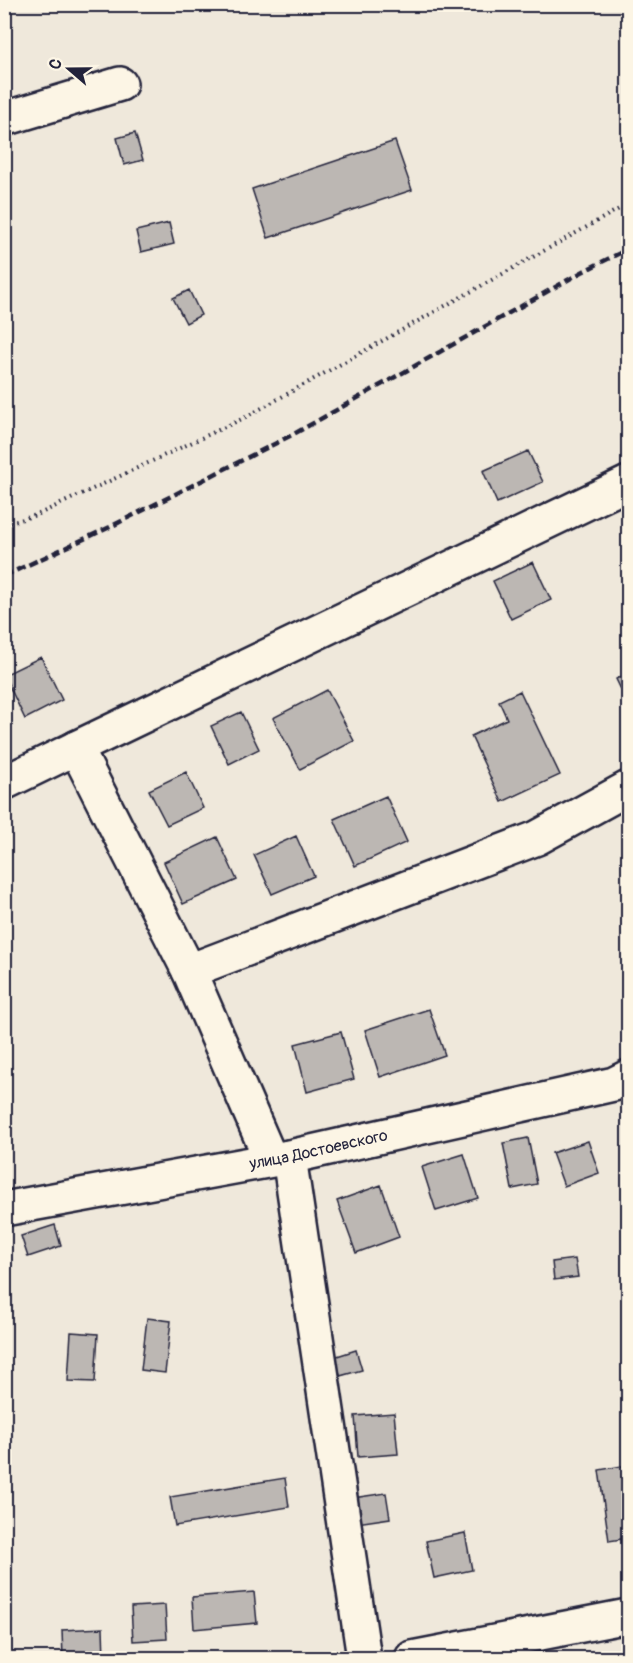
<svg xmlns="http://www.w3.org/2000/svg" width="633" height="1663" font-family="Pangolin,sans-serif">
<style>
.building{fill:#bcb7b3;stroke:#22223b;stroke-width:1.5}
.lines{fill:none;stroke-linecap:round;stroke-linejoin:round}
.minor-casing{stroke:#22223b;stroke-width:38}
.path{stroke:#22223b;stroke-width:4;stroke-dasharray:1.5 4.5;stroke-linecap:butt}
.minor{stroke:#fcf5e5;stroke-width:33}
.rail{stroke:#22223b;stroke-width:4.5;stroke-dasharray:9 4.5;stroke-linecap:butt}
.labels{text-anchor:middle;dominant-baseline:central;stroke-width:4.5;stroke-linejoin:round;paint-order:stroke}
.street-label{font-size:16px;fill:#22223b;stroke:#fcf5e5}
</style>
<rect width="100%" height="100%" fill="#efe8db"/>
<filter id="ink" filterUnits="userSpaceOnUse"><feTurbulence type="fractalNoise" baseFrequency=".0167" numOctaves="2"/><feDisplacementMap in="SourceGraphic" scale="12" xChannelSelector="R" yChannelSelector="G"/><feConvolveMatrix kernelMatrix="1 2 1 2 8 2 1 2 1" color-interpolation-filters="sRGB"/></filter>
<g filter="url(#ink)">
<path class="building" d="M135,133L143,160L124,165L117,138Z
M395,141L412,190L268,238L252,189Z
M169,223L174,244L141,252L136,231Z
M189,290L201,315L186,323L173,298Z
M528,451L543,482L497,503L483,471Z
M533,562L551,600L511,619L493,581Z
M41,657L62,700L25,719L4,675Z
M628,673V704L616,679Z
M327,690L354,741L300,769L273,718Z
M520,691L560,775L502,802L471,736L507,719L499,701Z
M241,712L259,749L229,764L211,726Z
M186,772L203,808L167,825L149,790Z
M386,796L407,842L355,866L334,819Z
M296,836L314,876L272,894L254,855Z
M217,837L237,880L183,904L164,862Z
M429,1009L445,1055L380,1077L365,1030Z
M341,1032L354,1079L307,1092L295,1044Z
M528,1138L537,1184L512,1189L503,1143Z
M588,1141L599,1173L564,1186L552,1153Z
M464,1154L478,1198L436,1211L422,1167Z
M381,1185L399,1237L356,1253L337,1201Z
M55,1225L61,1246L28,1257L21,1236Z
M575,1259L578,1277L554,1280L552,1262Z
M147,1318L171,1321L165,1373L141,1370Z
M71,1332L98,1334L95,1382L68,1381Z
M356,1350L362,1370L340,1376L334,1357Z
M394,1413L398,1454L358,1457L355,1416Z
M628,1465V1538L609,1541L599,1470Z
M285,1478L289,1507L175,1526L170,1497Z
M386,1493L390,1518L357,1523L353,1498Z
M465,1533L472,1570L434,1578L426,1541Z
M254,1592L257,1623L194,1629L192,1597Z
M165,1605L167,1639L133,1641L131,1607Z
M103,1628L104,1658H63L62,1630Z"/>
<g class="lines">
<defs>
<g id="minor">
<path d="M4,119L120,84"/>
<path d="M4,783L76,748"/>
<path d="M189,971L537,838L628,788"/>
<path d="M289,1157L364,1658"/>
<path d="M270,1158L189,971L76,748L628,483"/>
<path id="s1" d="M4,1209L289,1157L614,1084L628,1077"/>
<path d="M412,1658L628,1616"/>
</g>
</defs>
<use href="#minor" class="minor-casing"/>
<path class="path" d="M4,525L39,514L244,418L628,204"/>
<use href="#minor" class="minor"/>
<path class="rail" d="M4,576L110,527L292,435L582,272L628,249"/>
</g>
</g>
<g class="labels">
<g class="street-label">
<text stroke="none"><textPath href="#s1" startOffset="320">улица Достоевского</textPath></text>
</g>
</g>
<rect width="633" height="1663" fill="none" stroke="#fcf5e5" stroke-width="24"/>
<rect x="12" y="12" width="609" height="1639" fill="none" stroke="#22223b" stroke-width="2" filter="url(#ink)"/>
<g transform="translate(69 69) rotate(290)" stroke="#fcf5e5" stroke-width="4.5" paint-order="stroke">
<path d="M0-4.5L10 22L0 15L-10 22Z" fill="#22223b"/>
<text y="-9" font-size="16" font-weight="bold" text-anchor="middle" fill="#22223b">С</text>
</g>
</svg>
